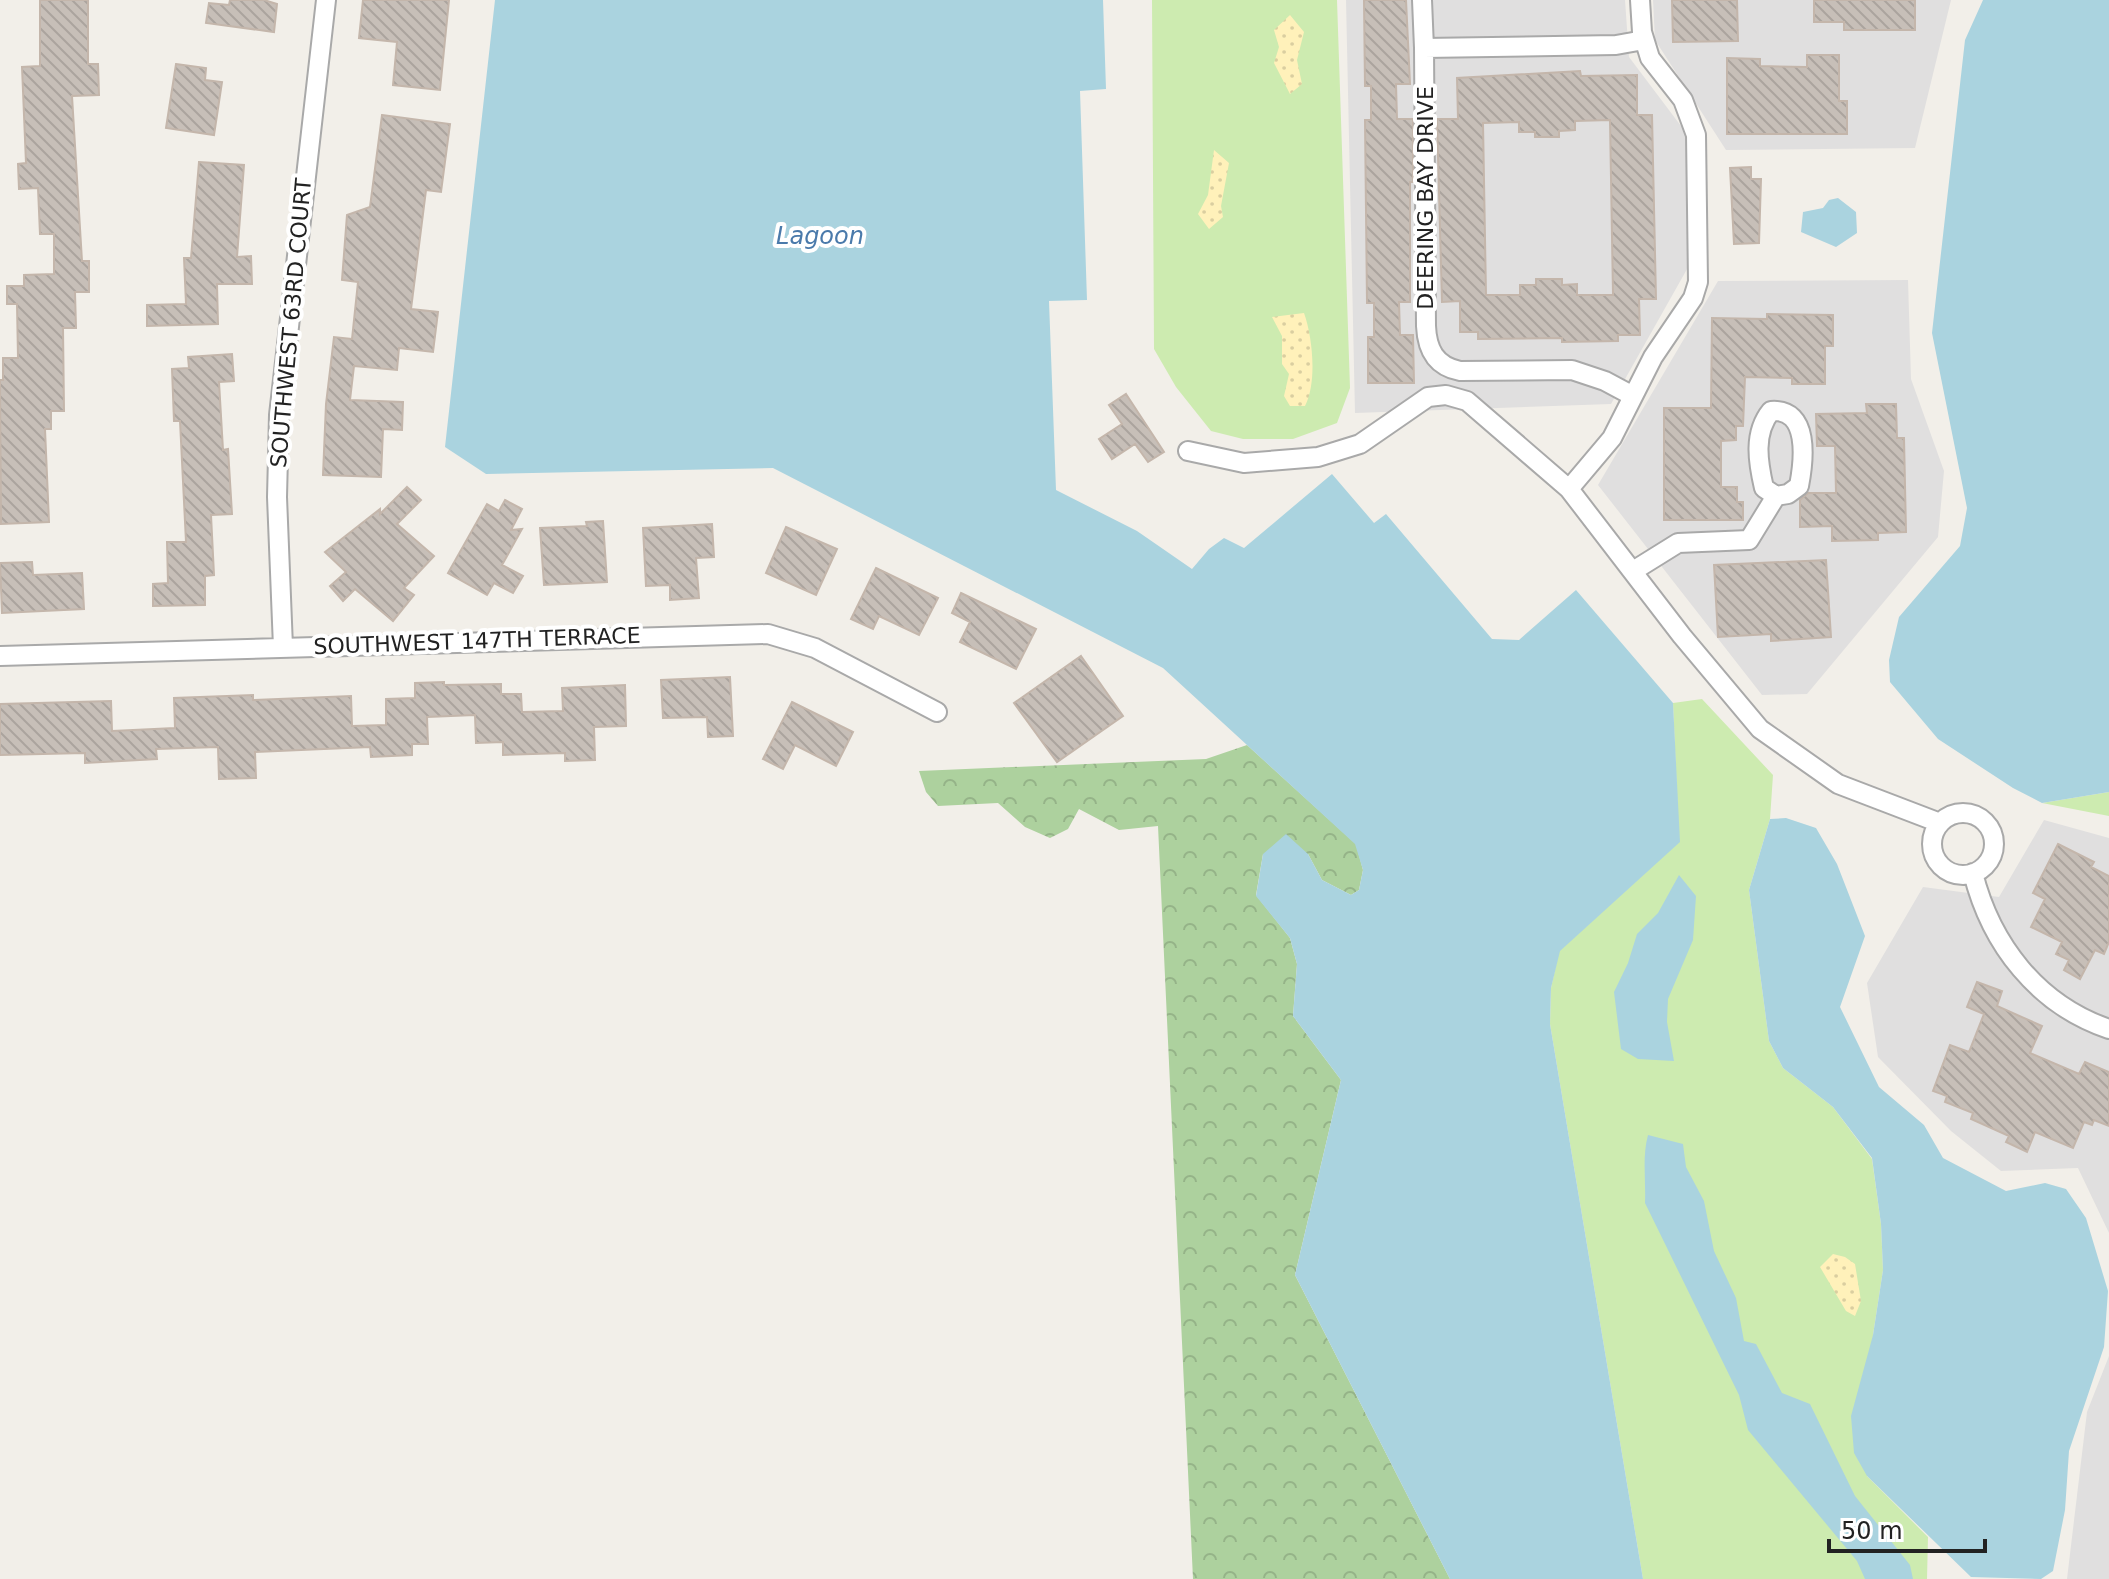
<svg xmlns="http://www.w3.org/2000/svg" width="2109" height="1579" font-family="'DejaVu Sans',sans-serif">
<style>
.residential{fill:#e0dfdf}
.grass{fill:#cdebb0}
.forest{fill:url(#forest-crowns)}
.sand{fill:url(#sand-dots)}
.water{fill:#aad3df}
.building{fill:url(#building-back-hatch);stroke:#c4b6ab;stroke-width:2;fill-rule:evenodd}
.lines{fill:none;stroke-linecap:round;stroke-linejoin:round}
.minor-casing{stroke:#a9a9a9;stroke-width:22}
.minor{stroke:#fff;stroke-width:18}
.labels{text-anchor:middle;dominant-baseline:central;stroke-width:8;stroke-linejoin:round;paint-order:stroke}
.street-label{font-size:22px;fill:#222;stroke:#fff}
.water-label{font-size:24px;font-style:italic;fill:#4a7aab;stroke:#fff}
</style>
<defs>
<pattern id="forest-crowns" width="20" height="18" patternUnits="userSpaceOnUse" patternTransform="scale(2)"><rect width="20" height="18" fill="#add19e"/><path d="M2 6a3 3 0 1 1 6 0M12 15a3 3 0 1 1 6 0" fill="none" stroke="#95b388"/></pattern>
<pattern id="sand-dots" width="8" height="8" patternUnits="userSpaceOnUse" patternTransform="scale(2)"><rect width="8" height="8" fill="#fff1ba"/><path d="M2 2h.1M6 6h.1" fill="none" stroke="#dacea0" stroke-width="1.8" stroke-linecap="round"/></pattern>
<pattern id="building-back-hatch" width="6" height="6" patternUnits="userSpaceOnUse" patternTransform="scale(2)"><rect width="6" height="6" fill="#c7bfb8"/><path d="M-1 5l2 2M0 0l6 6M5-1l2 2" fill="none" stroke="#aba49e"/></pattern>
</defs>
<rect width="100%" height="100%" fill="#f2efe9"/>
<path class="residential" d="M1346,0H1625L1629,57L1687,134L1691,262L1611,404L1355,413Z
M1653,0H1951L1915,148L1726,150L1655,40Z
M1908,280L1911,379L1944,471L1938,537L1807,694L1762,695L1598,485L1718,281Z
M2044,820L2109,838V1233L2078,1168L2001,1171L1951,1131L1878,1057L1867,983L1923,887L1999,897Z
M2109,1356V1579H2067L2087,1412Z"/>
<path class="grass" d="M1152,0H1337L1350,388L1337,423L1293,439H1243L1211,431L1176,387L1154,349Z
M1702,699L1773,775L1770,819L1749,890L1769,1041L1783,1068L1833,1107L1872,1159L1881,1224L1883,1270L1873,1335L1867,1476L1928,1537L1927,1579H1643L1550,1024L1551,988L1559,951L1679,842L1673,703Z
M2109,792V816L2042,803Z"/>
<path class="forest" d="M1247,745L1356,844L1363,870L1359,890L1351,895L1322,880L1308,854H1263L1256,895L1290,938L1297,964L1293,1016L1341,1080L1295,1275L1450,1579H1193L1158,826L1119,830L1079,809L1068,829L1050,838L1025,827L998,803L938,806L926,792L919,771L1206,759Z"/>
<path class="sand" d="M1290,15L1304,32L1297,60L1302,84L1290,94L1274,63L1279,47L1274,30Z
M1214,150L1229,163L1221,206L1223,217L1209,229L1198,214L1208,195Z
M1304,313C1313,338 1317,383 1305,406H1290L1284,396L1289,374L1282,364V336L1272,317Z
M1833,1254L1845,1257L1855,1264L1861,1301L1855,1316L1846,1311L1820,1267Z"/>
<path class="water" d="M495,0H1103L1106,89L1080,91L1087,300L1049,301L1056,490L1137,531L1192,569L1209,549L1224,538L1244,548L1332,474L1374,523L1386,514L1492,639L1519,640L1576,590L1673,703L1680,842L1560,951L1551,988L1550,1024L1643,1579H1450L1295,1275L1341,1080L1293,1016L1297,964L1290,938L1256,896L1263,854L1286,834L1308,854L1322,880L1351,895L1359,890L1363,870L1355,844L1163,668L773,468L486,474L445,447Z
M1983,0H2109V792L2042,803L2013,788L1938,739L1890,682L1889,660L1899,617L1960,546L1967,508L1932,333L1965,40Z
M1838,198L1856,212L1857,233L1836,247L1801,232L1803,212L1823,208L1829,200Z
M1786,818L1816,828L1837,864L1865,936L1840,1007L1879,1087L1924,1125L1943,1158L2006,1191L2045,1183L2066,1189L2086,1218L2108,1291L2104,1347L2069,1451L2065,1510L2053,1571L2041,1579L1971,1577L1867,1476L1854,1453L1851,1416L1873,1335L1883,1270L1881,1224L1872,1158L1833,1107L1783,1068L1769,1041L1749,890L1770,819Z
M1679,875L1696,896L1693,940L1668,999L1667,1022L1674,1061L1638,1059L1621,1049L1614,992L1628,963L1637,934L1658,913Z
M1648,1135L1683,1144L1686,1167L1704,1201L1714,1251L1736,1298L1744,1341L1756,1344L1782,1393L1810,1404L1855,1496L1910,1565L1913,1579H1865L1857,1561L1748,1430L1739,1395L1645,1203C1646,1180 1642,1157 1648,1135Z"/>
<path class="building" d="M40,0H88V64H98L99,95L72,96L82,261H89V292H75L76,328H63L64,411H51V429H45L49,522L1,524L0,380H3V358H18L17,304H7V286H24V275L54,274V234H40L38,188L19,189L18,164L26,163L22,67L40,66Z
M230,0H264L277,4L274,32L206,23L209,3L229,5Z
M363,0H449L440,90L393,85L397,42L359,38Z
M1364,0H1406L1410,84H1396L1397,119H1413V182H1410V302H1399L1400,335H1413L1414,383H1368V337H1374V303H1367L1365,120H1371V86H1365Z
M1672,0H1737L1738,41L1673,42Z
M1814,0H1915V30H1844V22H1814Z
M1807,55H1839V101H1847V134H1727V58L1760,59V66L1807,67Z
M176,64L206,68L205,80L222,82L214,135L166,128Z
M1580,71L1581,76L1637,75V115H1652L1656,299H1639L1640,335H1618V341L1562,342V338L1478,339V332H1460V301L1442,302L1437,119H1458L1457,78ZM1610,120L1613,295H1577V284L1562,285V279H1536V285H1520V295H1486L1483,123L1519,122V132H1535V137H1559V131L1575,130V121Z
M382,115L450,124L441,192L426,190L411,309L438,312L433,352L399,348L397,370L354,366L350,400L403,402L402,430L383,429L381,477L323,475L326,404L334,337L352,339L358,282L342,280L347,215L370,207Z
M199,162L244,165L237,257L251,256L252,284H217L218,324L147,326V305L186,304L184,258H191Z
M1751,167V179H1761L1759,243L1734,244L1730,168Z
M1767,314L1833,315V346H1825V384H1792V378L1745,377L1743,426H1736V440L1721,441V487H1737V502H1743V520H1664V408H1711L1712,318L1767,319Z
M232,354L234,381L219,382L223,450L228,449L232,514L211,515L214,575L205,576V605L153,606V584L168,583L167,542H186L180,421H174L172,369L189,368L188,357Z
M1126,394L1164,452L1148,462L1135,444L1112,459L1099,439L1122,424L1109,405Z
M1866,404H1896L1897,438H1904L1906,532L1878,533V540L1832,541V526L1800,527V500L1808,493H1836L1835,446H1817L1816,414L1867,413Z
M407,487L421,500L397,524L434,556L404,588L414,595L393,621L355,589L343,601L330,586L346,572L325,552L380,509V514Z
M505,500L522,509L511,530L522,529L502,565L523,576L513,593L494,583L487,595L448,573L487,504L499,511Z
M603,521L607,582L544,585L540,528L587,526L586,522Z
M712,524L714,557L696,558L699,598L670,600V585L646,586L643,528Z
M786,527L837,549L816,595L766,573Z
M1826,560L1831,637L1771,641V634L1718,637L1714,565Z
M32,562L33,575L82,573L84,609L2,613L0,563Z
M876,568L938,598L919,635L879,616L873,629L851,619Z
M961,593L1036,629L1016,669L960,642L970,622L952,613Z
M1081,656L1123,716L1057,762L1014,703Z
M730,677L733,736L708,737L707,717L663,718L661,680Z
M444,682V685L501,684V694H521L522,712L563,711L562,688L625,685L626,726L594,727L595,760L565,761V753L503,755V742L476,743L475,715L427,717L428,744H412V755L371,757L370,747L255,752L256,778L219,779L218,747L156,749L157,759L85,763V753L0,755V704L111,701L112,731L175,728L174,698L253,695V700L351,696L352,726L386,725V699L415,698V683Z
M792,702L853,732L836,766L795,745L783,769L763,759Z
M2058,844L2094,862L2091,867L2109,876V942L2104,954L2095,950L2080,979L2064,970L2069,960L2056,954L2062,942L2031,927L2045,899L2033,893Z
M1977,982L2002,991L1997,1006L2042,1026L2030,1053L2079,1074L2085,1062L2109,1072V1126L2094,1120L2092,1125L2084,1122L2073,1148L2035,1132L2027,1152L2006,1142L2009,1136L1971,1119L1973,1113L1945,1102L1947,1096L1933,1091L1950,1045L1969,1052L1984,1014L1967,1007Z"/>
<g class="lines">
<defs>
<path id="minor" d="M1422,0L1424,48
M1633,396L1605,381L1572,370L1460,371C1435,366 1427,349 1426,326L1424,48L1616,45L1644,40
M1188,451L1244,463L1318,457L1360,444L1428,397L1446,395L1467,401L1569,489L1682,636L1760,729L1838,784L1940,823
M1569,489L1612,438L1653,357L1693,298L1698,282L1696,135L1683,100L1650,58L1642,32L1640,0
M1633,571L1678,543L1749,540L1776,496L1788,494L1799,486C1804,460 1810,408 1771,411C1753,433 1758,462 1764,488L1776,496
M283,647L277,497L279,415L326,0
M0,656L768,634L815,648L937,712
M1932 844a31 31 0 1 1 62 0a31 31 0 1 1-62 0Z
M1973,873C1991,945 2038,1005 2109,1029"/>
</defs>
<use href="#minor" class="minor-casing"/>
<use href="#minor" class="minor"/>
</g>
<g class="labels">
<g class="street-label">
<text transform="translate(1425 198) rotate(-90)">DEERING BAY DRIVE</text>
<text transform="translate(291 323) rotate(-85)">SOUTHWEST 63RD COURT</text>
<text transform="translate(477 641) rotate(-2)">SOUTHWEST 147TH TERRACE</text>
</g>
<g class="water-label">
<text x="820" y="236">Lagoon</text>
</g>
</g>
<path d="M1829 1539v12h156v-12" fill="none" stroke="#222222" stroke-width="4"/>
<text x="1841" y="1539" font-size="24" fill="#222222" stroke="#ffffff" stroke-width="6" paint-order="stroke">50 m</text>
</svg>
